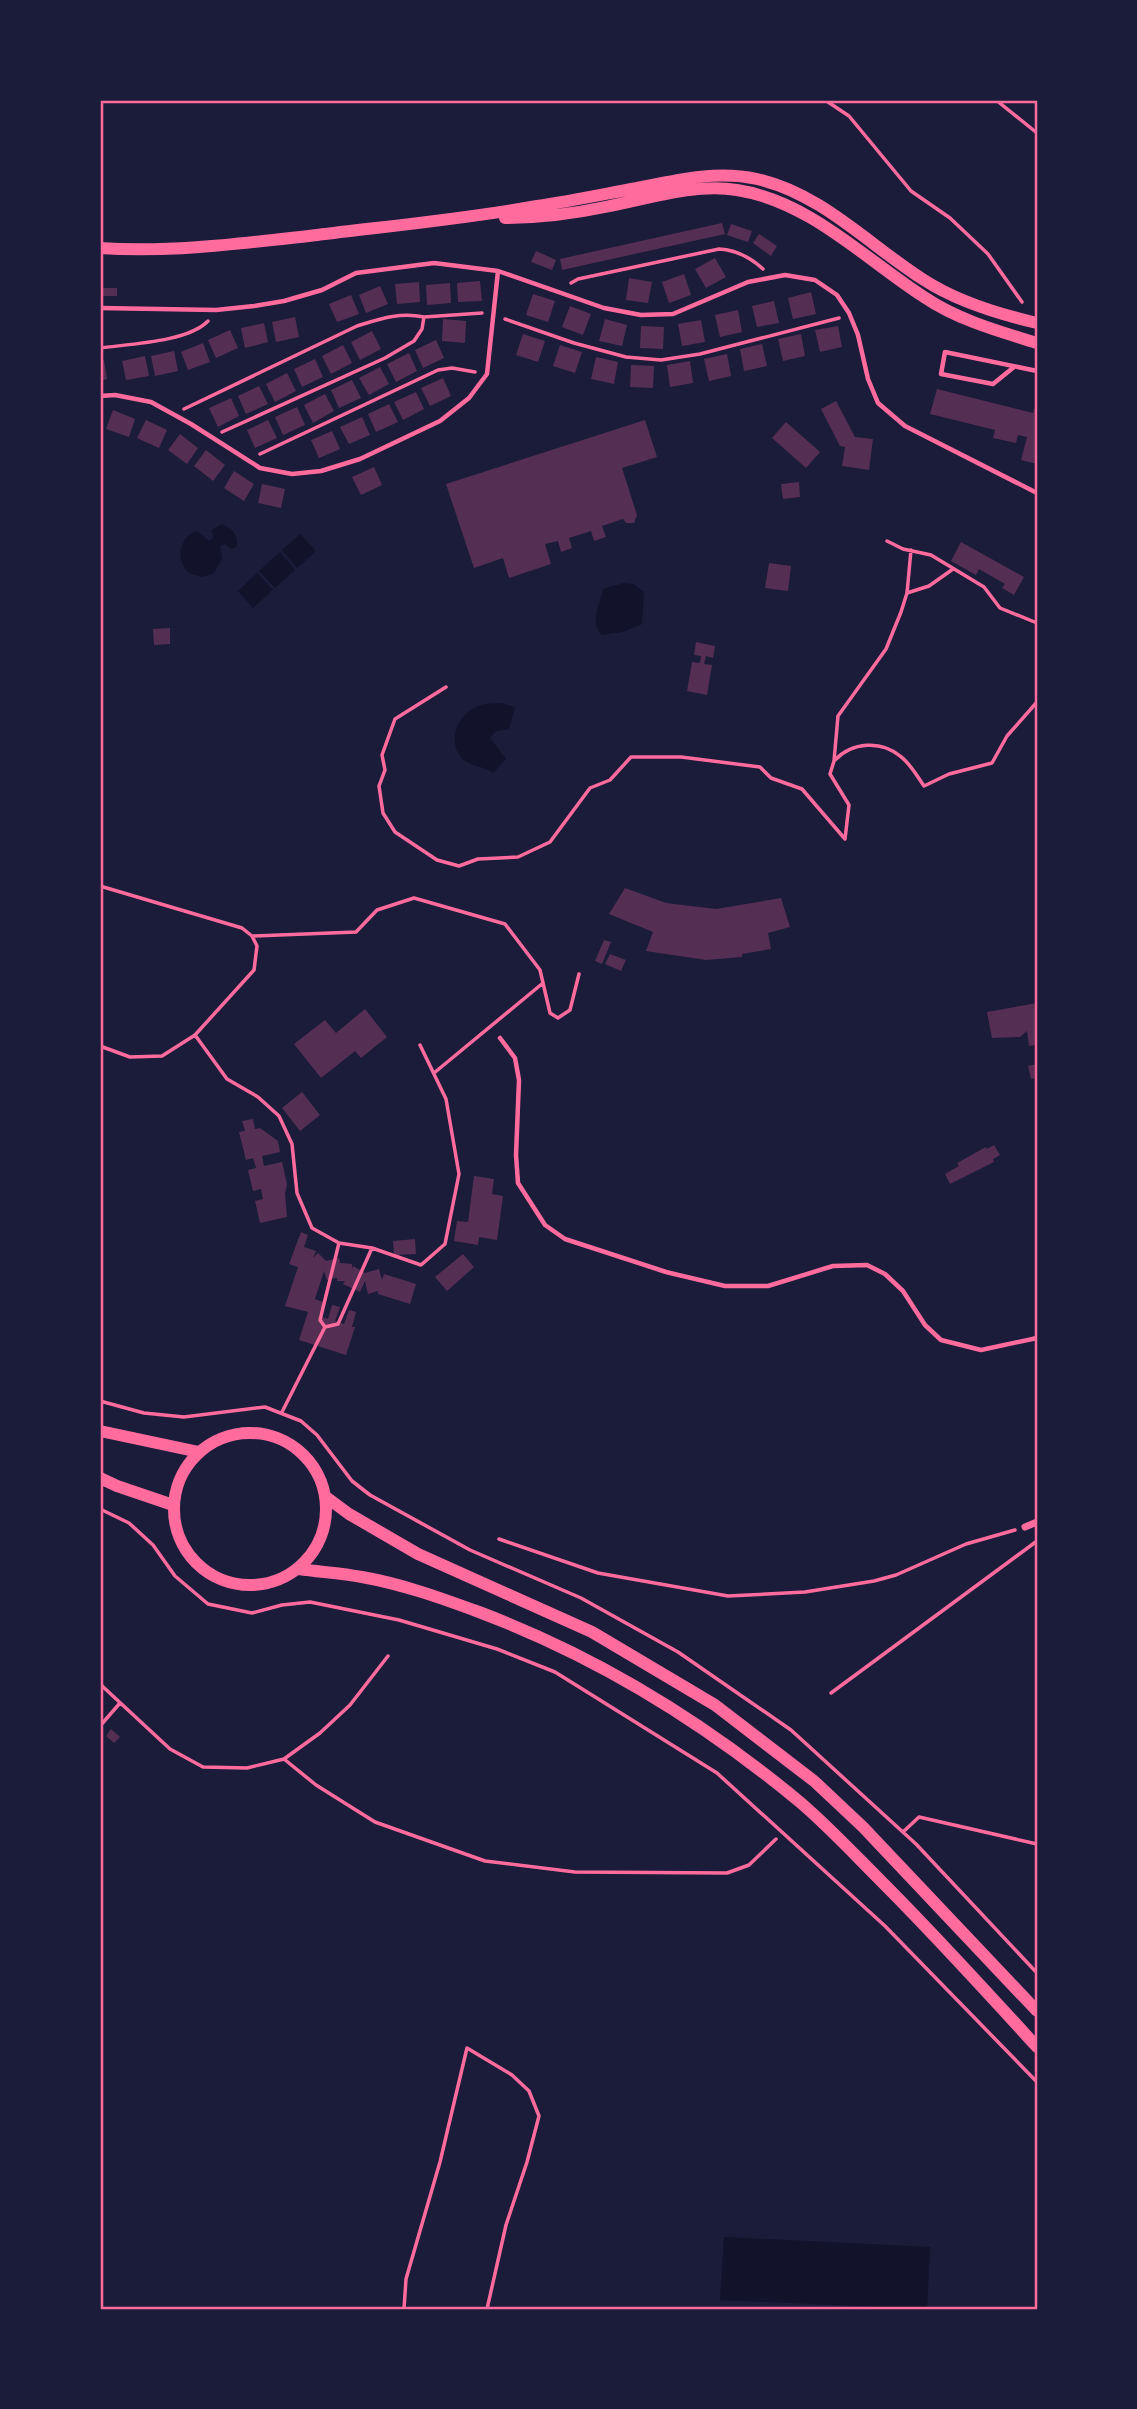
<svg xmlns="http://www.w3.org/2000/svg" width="1137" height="2409" font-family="Cabin,sans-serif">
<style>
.water{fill:#12122b}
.building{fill:#542f53}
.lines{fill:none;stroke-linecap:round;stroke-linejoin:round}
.path{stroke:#ff6b9d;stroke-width:3.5}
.service{stroke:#ff6b9d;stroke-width:4.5}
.minor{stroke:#ff6b9d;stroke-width:7}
.secondary{stroke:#ff6b9d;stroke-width:12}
.neatline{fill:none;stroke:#ff6b9d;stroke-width:2.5}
</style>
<rect width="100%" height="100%" fill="#1b1b3a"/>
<path class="water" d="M221,524C231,528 239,534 237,546L232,549L224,544L220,546L222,559L214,573L202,577L189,573C175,561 179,536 197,531L209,541L213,538L212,530Z
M300,534L316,551L297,568L282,550Z
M280,552L295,570L275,588L259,571Z
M257,573L273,590L253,608L238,591Z
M624,583L633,584L644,592L642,624L622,632L602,635C589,622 600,604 603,589Z
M501,703L515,707L509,729L496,731L490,738L506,759L493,773C483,765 468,767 460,756C447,738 460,712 479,706C485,703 494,704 501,703Z
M724,2237L930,2247L927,2309L720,2300Z"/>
<path class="building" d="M722,223L725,234L562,270L560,259Z
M731,224L752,231L748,242L727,235Z
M759,234L777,246L771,256L753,243Z
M536,251L556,260L552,270L531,262Z
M715,258L726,277L706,288L695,269Z
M684,274L691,295L669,303L662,282Z
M629,278L652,282L648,303L626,300Z
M480,281L482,301L458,302L457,283Z
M419,282L420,302L397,304L395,284Z
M450,283L451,303L427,305L426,285Z
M380,286L388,304L366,313L359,295Z
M100,288H117V296H100Z
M811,292L816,314L793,319L788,298Z
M533,294L555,301L548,322L526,315Z
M351,295L359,314L337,322L329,304Z
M774,301L779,323L757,327L752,306Z
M570,306L591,314L583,335L562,327Z
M738,310L742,332L720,337L715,315Z
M295,317L299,337L276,342L272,322Z
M443,319L466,321L465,343L442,341Z
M605,319L627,325L622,346L599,341Z
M701,320L705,342L682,346L678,324Z
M264,323L268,342L245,348L241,328Z
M641,326L664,327L663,349L640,348Z
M838,326L842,347L820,352L815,330Z
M230,330L238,348L216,358L208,340Z
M372,331L381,349L360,360L351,342Z
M523,334L545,341L538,362L516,355Z
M801,334L805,356L783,361L778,339Z
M436,340L444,358L423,368L415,350Z
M203,343L210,362L188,370L181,352Z
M762,344L767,366L744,371L740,349Z
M343,345L352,363L331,374L322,356Z
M560,345L582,352L575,373L553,366Z
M174,351L178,371L155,376L151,356Z
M409,353L417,371L396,382L387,364Z
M727,354L731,376L709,381L704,359Z
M145,356L149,376L126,380L122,361Z
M596,357L618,362L614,384L591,379Z
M315,359L323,377L302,387L294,369Z
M104,360L107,379L100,381V361Z
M690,361L693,383L670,387L667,365Z
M631,365L654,366L653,388L630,387Z
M380,367L389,384L369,395L359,378Z
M287,373L296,391L275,402L266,384Z
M443,378L451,396L430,406L421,388Z
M352,380L361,398L339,408L331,390Z
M259,386L268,404L246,414L238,396Z
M937,389L1033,413L1037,399V464L1021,460L1027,437L1018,435L1016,443L993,438L995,430L930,414Z
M416,392L424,409L403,420L394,402Z
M325,394L334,411L313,423L304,405Z
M231,398L239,416L218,427L209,408Z
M836,401L855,437L873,439L869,470L842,466L845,447L840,446L821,409Z
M389,404L398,422L376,432L368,414Z
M297,407L305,425L283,435L275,417Z
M113,410L135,419L129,437L106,429Z
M362,417L370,435L349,444L340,427Z
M146,420L167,430L159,448L137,438Z
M268,420L277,438L255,448L247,430Z
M645,420L657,457L622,468L637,515L634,523H626L623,519L602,526L606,537L594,541L591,531L569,538L572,548L561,552L558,541L545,544L551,564L509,578L503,558L474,568L446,484Z
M786,422L820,452L806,468L772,438Z
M332,431L340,449L319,458L311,440Z
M180,434L198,448L187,464L168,450Z
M206,450L225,465L213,481L194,466Z
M374,467L382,485L361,495L352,477Z
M234,471L254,484L244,501L224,488Z
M799,482L800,497L783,499L781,484Z
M262,484L285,489L281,508L258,503Z
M961,542L1024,577L1014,595L1002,588L1005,584L979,569L976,575L951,561Z
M769,563L791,566L788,591L765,588Z
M170,628V644L154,645L153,629Z
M696,642L715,646L713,658L706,656L704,664L712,665L707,695L687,691L692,662L700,663L701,656L694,655Z
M625,888L666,903L716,909L781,898L790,927L768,933L771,949L742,954V957L706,960L646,951L653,932L609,914Z
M604,940L611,942L602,964L595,961Z
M610,954L626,960L621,971L605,964Z
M1037,1003V1045L1029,1046L1027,1031L1020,1037L992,1038L987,1012Z
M365,1009L387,1037L361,1058L355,1051L321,1078L294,1044L325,1020L336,1033Z
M1037,1064V1078L1031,1079L1028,1066Z
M302,1092L320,1115L300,1131L282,1108Z
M253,1119L255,1129L260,1128L278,1141L280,1152L262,1156L264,1166L282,1162L287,1184L285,1194L287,1217L260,1223L255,1201L263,1199L261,1189L253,1191L248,1170L256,1168L253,1158L246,1160L239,1132L245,1131L242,1121Z
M994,1145L1000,1155L993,1159L994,1162L950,1184L945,1174L959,1166L957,1163L986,1147L987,1149Z
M474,1176L494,1179L492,1194L503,1196L497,1240L479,1237L478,1245L454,1241L457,1221L468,1222Z
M301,1232L308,1235L304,1247L316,1251L313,1258L318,1253L326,1261L339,1258L340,1263L352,1264V1269L353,1266L365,1273L379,1269L382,1280L384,1274L416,1284L410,1304L378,1294V1291L368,1294L365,1281L360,1292L343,1284L345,1281H337V1278H335L327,1280L324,1271L315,1299L323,1302L319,1316L328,1319L332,1305L340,1307L335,1321L344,1324L349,1310L356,1312L352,1327H355L346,1355L299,1340L308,1312L285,1306L298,1267L289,1264Z
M415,1239L416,1254L394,1255L393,1241Z
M463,1254L474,1267L447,1291L435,1277Z
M111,1729L120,1737L114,1743L106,1736Z"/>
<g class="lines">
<path class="path" d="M825,100L849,116L911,191L950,218L988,254L1022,302
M996,100L1037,133
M571,283L578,279L719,249C737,250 750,257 763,269
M505,319L574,343L626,357L661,360L700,354L839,318
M100,348C129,344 188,342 208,321
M184,409L357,326C380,319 399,312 424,317
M222,432L385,358L414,341L422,329L424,317L482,313
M260,454L438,370L452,368L475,372
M887,541L903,549L931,555L984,587L1000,608L1037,623
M907,593L929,586L953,569
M446,687L395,719L382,755L385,770L379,786L383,813L395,832L437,860L459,866L478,859L518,857L550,842L590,788L610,780L631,757H681L760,767L771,778L802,789L845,839L849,805L830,774L834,761L838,716L886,649L901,612L907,593L911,550
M835,760C852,742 881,740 900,756C910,763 917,776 924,786L949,774L992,763L1007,736L1037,702
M100,886L242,928L252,936L257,946L254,970L195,1035L162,1056L130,1057L100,1046
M252,936L356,932L377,910L414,898L505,924L540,970L550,1013L558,1018L570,1010L579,974
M195,1035L227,1079L258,1097L279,1116L292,1144L297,1193L312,1228L339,1243L320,1320L325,1327L282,1412
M434,1073L543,983
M339,1243L372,1248L421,1265L445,1244L459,1174L446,1099L420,1045
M325,1327L338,1324L372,1248
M100,1401L144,1413L184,1417L265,1407L301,1421L317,1435L352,1481L370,1495L470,1550L581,1598L678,1652L791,1730L916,1844L1037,1973
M100,1509L129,1523L153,1545L175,1576L208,1604L252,1613L282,1605L310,1602L399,1620L497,1649L555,1672L717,1773L885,1926L1037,2082
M499,1539L598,1573L728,1596L805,1592L874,1581L896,1575L966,1544L1015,1530
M100,1684L170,1749L203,1767L247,1768L284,1759L320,1733L350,1705L388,1656
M831,1693L1037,1541
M100,1726L120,1703
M284,1759L316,1785L375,1822L485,1861L575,1872L727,1873L749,1865L776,1839
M903,1832L919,1817L1037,1844
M404,2309L406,2279L440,2162L467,2048L512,2075L529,2091L539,2116L527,2162L506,2225L487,2309"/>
<path class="service" d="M100,308L216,310L254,306L284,301L322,290L356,273L434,263L498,271L604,308L641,315L673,314L748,282L785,275L815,280L837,295L849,313L858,335L868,379L878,403L905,426L1037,493
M1014,367L993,384L941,374L945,352L1037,371
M100,396L115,395L151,402L191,424L260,468L292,474L321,471L360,459L440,421L469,398L487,374L498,271
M500,1038L515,1058L519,1080L516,1155L518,1183L545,1225L565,1239L666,1272L725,1286H768L833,1266L867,1265L885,1274L903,1291L925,1325L941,1340L981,1350L1037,1338"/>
<path class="minor" d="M1025,1527L1037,1522"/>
<path class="secondary" d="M505,218C539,218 572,214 605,207C647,199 694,183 737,190C809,201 865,259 924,297C958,320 998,331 1037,343
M100,248C172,253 245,243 317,235C390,226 464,219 537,206C571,201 604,194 637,188C676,180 717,170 757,179C821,193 870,246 924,280C958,302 998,314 1037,323
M100,1431L199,1452
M174 1509a76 76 0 1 1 152 0a76 76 0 1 1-152 0Z
M100,1478L117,1486L173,1505
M326,1497L349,1514L418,1554L592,1632L715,1705L814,1781L863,1827L1037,2011
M299,1569C320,1572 341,1573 362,1577C402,1584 441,1598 479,1612C596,1656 705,1723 801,1803C829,1827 855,1855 881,1881C935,1935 986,1991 1037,2047"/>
</g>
<rect width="1137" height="2409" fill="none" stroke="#1b1b3a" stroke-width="203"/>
<rect x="102" y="102" width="934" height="2206" class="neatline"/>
</svg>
